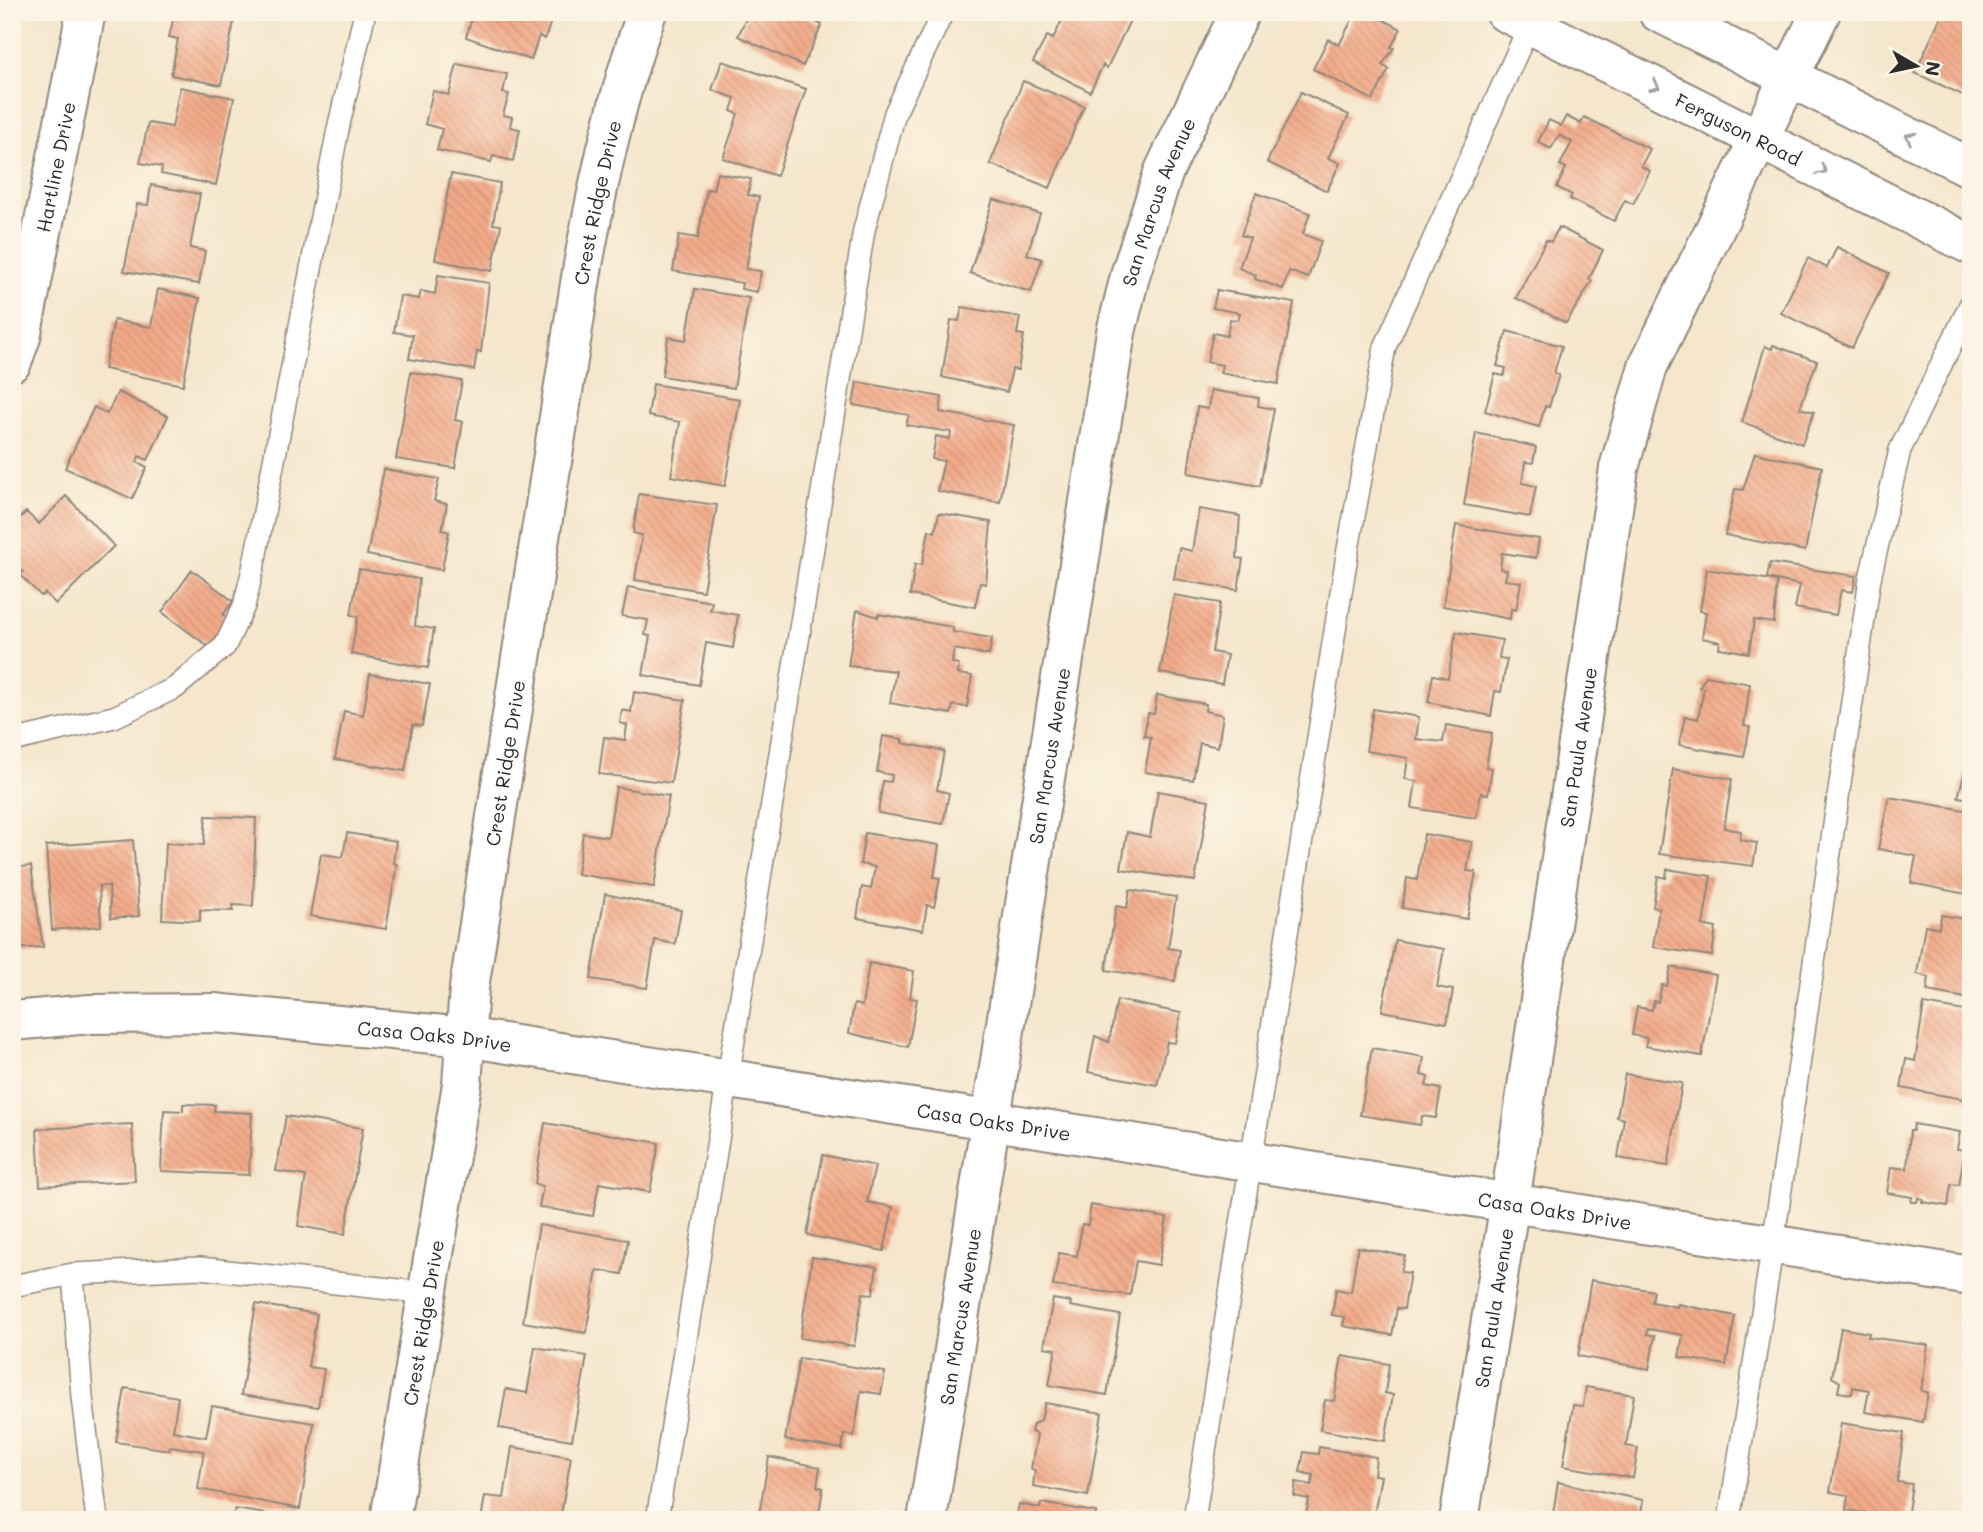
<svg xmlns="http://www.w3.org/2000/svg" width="1983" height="1532" font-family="Mali,sans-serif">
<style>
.building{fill:url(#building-back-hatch)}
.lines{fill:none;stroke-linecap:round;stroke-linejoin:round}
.lane-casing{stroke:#90887c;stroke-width:24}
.street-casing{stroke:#90887c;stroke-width:42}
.secondary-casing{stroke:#90887c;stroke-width:42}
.lane{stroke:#fff;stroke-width:21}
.street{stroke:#fff;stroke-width:38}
.secondary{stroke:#fff;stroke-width:38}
.oneway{stroke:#a0a0a0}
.labels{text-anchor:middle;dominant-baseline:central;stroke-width:6;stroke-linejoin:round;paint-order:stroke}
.street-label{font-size:19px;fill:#2b2b2b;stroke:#fcf5e5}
</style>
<defs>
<pattern id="building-back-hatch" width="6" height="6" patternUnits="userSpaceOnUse" patternTransform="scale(1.75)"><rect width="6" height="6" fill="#f2aa89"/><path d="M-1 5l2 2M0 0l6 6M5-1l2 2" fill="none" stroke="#d09276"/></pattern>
</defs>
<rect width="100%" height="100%" fill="#fcf5e5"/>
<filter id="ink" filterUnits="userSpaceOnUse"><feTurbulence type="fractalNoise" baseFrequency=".0143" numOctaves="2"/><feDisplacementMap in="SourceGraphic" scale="14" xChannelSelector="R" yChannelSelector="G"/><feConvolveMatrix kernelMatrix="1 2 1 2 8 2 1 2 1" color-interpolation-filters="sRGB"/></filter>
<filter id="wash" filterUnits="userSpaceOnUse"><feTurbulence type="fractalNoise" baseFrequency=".00686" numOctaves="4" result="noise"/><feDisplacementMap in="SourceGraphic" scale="28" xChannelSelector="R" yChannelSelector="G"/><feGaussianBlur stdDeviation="1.57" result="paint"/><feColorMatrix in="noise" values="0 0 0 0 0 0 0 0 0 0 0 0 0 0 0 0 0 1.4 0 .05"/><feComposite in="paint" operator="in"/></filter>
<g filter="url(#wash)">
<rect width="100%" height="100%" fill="#f5e6cc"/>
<g id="blocks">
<path class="building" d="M175,12H236L221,85L171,75L178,39L169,37Z
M474,12H554L545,39L539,36L531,60L466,37Z
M749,12H808L806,17L822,25L803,66L738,36Z
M1066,12L1133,14L1107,68L1103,65L1090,92L1033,62L1047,36L1053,39Z
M1356,12H1369L1401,29L1391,47L1394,48L1382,65L1389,69L1373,100L1313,69L1328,39L1339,45Z
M1943,12H1971V99L1915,73Z
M722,61L806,89L777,176L723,158L738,114L731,111L735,98L712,90Z
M457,64L507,74L503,93L509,94L503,115L512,117L510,127L520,129L513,161L493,156L491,162L437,150L442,129L425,124L433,91L449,95Z
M1023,81L1084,106L1050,188L990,164Z
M180,87L234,98L216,185L161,174L162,167L140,163L148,123L172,127Z
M1301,92L1349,115L1328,158L1340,163L1327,191L1267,162Z
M1566,116L1581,124L1584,117L1650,149L1641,166L1650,171L1633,204L1625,200L1614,221L1570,199L1572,195L1557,187L1566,168L1560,165L1572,142L1559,135L1551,149L1538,142L1549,120L1561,126Z
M717,173L751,179L748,195L759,197L746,269L761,271L757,292L741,289L742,283L673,271L679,235L698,238L707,189L713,190Z
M451,174L500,183L493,224L501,225L492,271L435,260Z
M151,185L200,194L190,248L205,251L199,284L124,271L137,204L148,205Z
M1256,193L1310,213L1303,234L1321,241L1308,278L1289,271L1283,289L1255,279L1256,275L1239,268L1250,238L1241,235Z
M993,199L1040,214L1027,254L1042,259L1031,292L970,273Z
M1559,227L1603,250L1589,279L1592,281L1566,323L1516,298L1546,240L1551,242Z
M1837,247L1889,273L1852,348L1781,313L1808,258L1827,268Z
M438,275L489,283L481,352L477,351L474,370L409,359L413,335L394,332L400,296L419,299L421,291L435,294Z
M158,289L200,298L183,385L104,369L114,320L151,327Z
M695,289L749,298L734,388L662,376L668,337L686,340Z
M1217,290L1294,303L1278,384L1220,373L1222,365L1207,362L1213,333L1227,336L1230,319L1238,320L1240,313L1213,308Z
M962,307L1020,317L1017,334L1024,335L1018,370L1012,369L1007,392L942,377L951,320L959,321Z
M1507,331L1562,346L1554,373L1559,375L1549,407L1545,406L1539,427L1485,411L1495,374L1504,376L1506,368L1497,366Z
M1773,345L1817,361L1800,408L1814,412L1802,444L1742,422L1765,346L1772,349Z
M411,372L462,381L455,420L463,422L455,468L396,459Z
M857,382L942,397L940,412L1014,425L1000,502L937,491L944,461L932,459L936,436L950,439L951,432L906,425L909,415L853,405Z
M653,384L740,399L725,486L671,476L680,422L648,416Z
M1211,390L1259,398L1258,406L1274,409L1260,486L1188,473L1197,407L1208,409Z
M118,392L168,416L148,460L139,456L137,462L147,467L132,499L65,468L94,407L107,414Z
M1476,433L1536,447L1533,463L1525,462L1522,483L1536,486L1530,517L1464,505Z
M1755,453L1822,467L1805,551L1725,535L1735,489L1743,490Z
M384,469L439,479L434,501L447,504L442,530L449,532L442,570L367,555Z
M639,494L717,505L703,591L635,580L642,535L633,533Z
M66,496L114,546L56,604L45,593L41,596L20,575L23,572L12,562V526L26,512L39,524Z
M1199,509L1240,516L1237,558L1243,559L1238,590L1174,579L1179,548L1192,551Z
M939,513L991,522L986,584L980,583L975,607L910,595L915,564L922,565L929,530L935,532Z
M1456,525L1539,539L1536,558L1502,553L1500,569L1507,570L1505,580L1521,582L1516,610L1511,609L1510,619L1443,606Z
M1770,563L1856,576L1853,592L1841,590L1836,615L1795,608L1800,585L1767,578Z
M359,569L419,579L415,626L434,629L428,668L351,654L358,616L351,615Z
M1707,569L1777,581L1774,623L1754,620L1749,653L1719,648L1720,642L1702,638L1706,612L1700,611Z
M192,570L233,601L223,615L230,619L209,647L162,612Z
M628,587L712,602L710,610L738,615L733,648L706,643L699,685L643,675L650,636L645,635L648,620L622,616Z
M1174,595L1220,603L1212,652L1227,655L1222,684L1160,673Z
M857,610L878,617V614L953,627V632L992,638L989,655L954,649L952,663L959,664L958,674L972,676L967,707L953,705L951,714L890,703L896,671L848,666Z
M1456,632L1502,640L1499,658L1507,659L1501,692L1495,691L1491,716L1428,702L1433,675L1448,678Z
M1969,656H1971V688L1964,686Z
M370,674L430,684L422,726L413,725L405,771L335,759L344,711L363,715Z
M1706,676L1750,684L1744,726L1750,727L1744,757L1679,745L1685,716L1698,719L1704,688L1699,687Z
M634,692L685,700L671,783L599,774L604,737L625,740L627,725L620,723L622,710L631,712Z
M1157,695L1206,704L1205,711L1223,715L1218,747L1200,743L1193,780L1145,772L1151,737L1144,736L1148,713L1154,714Z
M1373,709L1419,717L1416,739L1443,742L1446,725L1492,733L1486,767L1492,768L1488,794L1481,793L1476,818L1412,808L1416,781L1405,779L1408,758L1366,751Z
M883,736L902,739V743L944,751L937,790L949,793L943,824L878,813L883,781L891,782L892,775L877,772Z
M1971,749V799L1958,797Z
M1673,769L1732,779L1724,828L1741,831L1740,840L1757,843L1753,866L1659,854Z
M616,787L669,796L654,887L577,874L583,833L608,837Z
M1158,791L1209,800L1195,881L1121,869L1127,832L1150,837Z
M1889,797L1971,811V895L1911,883L1916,856L1878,849Z
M206,816L256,818L253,906L233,905V911L200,910V921L162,919L166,843L204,845Z
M347,833L396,841L393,863L397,864L386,929L310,916L321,854L343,857Z
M865,833L939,845L934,877L940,878L934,907L927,905L923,930L857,918L862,887L871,889L875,867L860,864Z
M1424,834L1472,842L1467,871L1476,872L1467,919L1402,908L1407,878L1417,880Z
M133,840L139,916L111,918L109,886H99L101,926L52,930L46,846Z
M31,866L43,947L12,949V868Z
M1667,869L1711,876L1703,925L1716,928L1712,956L1653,947L1659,908L1653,907L1658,876L1666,878Z
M1130,890L1176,897L1168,948L1180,950L1175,981L1106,970L1116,906L1127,908Z
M605,894L681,910L675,944L655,940L647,988L591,979Z
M1941,915L1971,920V999L1927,991L1929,977L1917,974L1925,925L1939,928Z
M1395,940L1444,949L1437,987L1453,990L1447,1023L1382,1011Z
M869,963L914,971L910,998L917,999L908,1047L849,1033L854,1004L862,1006Z
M1671,967L1716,975L1702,1056L1645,1046L1647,1038L1632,1035L1637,1007L1652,1010L1654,1001L1658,1002L1662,985L1667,986Z
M1117,1000L1181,1013L1175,1043L1167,1042L1157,1085L1088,1072L1095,1036L1109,1042Z
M1924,1004L1971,1012L1969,1100L1901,1088L1906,1059L1915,1061Z
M1372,1048L1424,1057L1421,1075L1428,1077L1426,1086L1441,1089L1436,1118L1422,1116L1420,1125L1360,1115Z
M1625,1074L1682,1083L1668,1166L1618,1158L1624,1119L1617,1117Z
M183,1104L215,1105L214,1111L252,1113L249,1175L161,1171L164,1110L183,1111Z
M286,1116L363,1128L345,1234L298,1226L306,1176L276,1171Z
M545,1123L659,1143L650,1192L599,1183L593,1216L539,1207L543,1186L535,1184Z
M132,1124L135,1181L40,1186L37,1129Z
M1914,1124L1960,1132L1957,1149L1965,1150L1959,1185L1951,1184L1948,1206L1922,1202L1923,1199L1918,1198L1917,1202H1911L1912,1197L1887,1193L1891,1167L1907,1169L1910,1131H1913Z
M12,1141L17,1166L12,1167Z
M823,1155L875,1166L867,1202L893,1207L884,1251L807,1235Z
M1091,1205L1167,1218L1159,1265L1136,1261L1130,1295L1053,1286L1059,1253L1077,1256L1082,1224L1088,1225Z
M539,1225L628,1240L622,1274L597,1270L586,1333L523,1322Z
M1358,1247L1405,1256L1401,1272L1410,1273L1404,1309L1397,1308L1392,1335L1343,1326L1345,1317L1332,1315L1336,1289L1351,1292Z
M812,1257L877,1267L873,1294L863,1293L854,1346L800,1338Z
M1591,1280L1654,1291L1652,1302L1677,1307L1678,1304L1735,1316L1726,1365L1679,1357L1683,1335L1648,1329L1647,1334L1655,1336L1649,1369L1578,1356Z
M1053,1299L1071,1302L1070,1306L1120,1315L1107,1395L1049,1385L1056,1349L1044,1347Z
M256,1304L317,1314L308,1367L324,1369L318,1407L241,1395Z
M1841,1328L1869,1333L1868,1337L1928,1345L1921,1391L1928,1392L1923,1422L1865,1412L1869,1390L1853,1387L1852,1394L1838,1392L1840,1382L1832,1377Z
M535,1347L587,1356L572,1440L499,1428L506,1389L527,1393Z
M1342,1356L1389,1364L1385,1393L1393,1395L1385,1441L1320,1430L1325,1400L1334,1401Z
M799,1358L885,1372L881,1394L861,1391L854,1436L844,1434L842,1449L785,1440Z
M1586,1387L1634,1395L1626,1446L1638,1448L1633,1478L1563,1466L1573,1405L1583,1406Z
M125,1388L178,1397L173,1431L206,1437L212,1406L314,1423L300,1509L198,1489L204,1451L170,1446L169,1450L116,1442Z
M1045,1403L1102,1413L1088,1496L1033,1486L1035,1470L1031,1469L1037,1434L1031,1432L1033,1424L1041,1420Z
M1841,1423L1904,1433L1897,1482L1912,1484L1907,1519L1846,1510L1848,1495L1830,1492Z
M512,1447L571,1457L560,1520H481L485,1496L504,1498Z
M1319,1447L1376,1457L1374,1475L1381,1476L1373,1520H1305L1309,1499L1294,1496L1296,1482L1312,1485L1313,1475L1300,1472L1304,1452L1318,1454Z
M769,1457L820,1467L817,1486L823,1488L818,1520H758Z
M1558,1482L1643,1500L1640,1520H1552Z
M1041,1503L1096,1512L1095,1520H1016L1019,1504L1040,1508Z
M235,1509L291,1518V1520H233Z"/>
</g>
</g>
<g filter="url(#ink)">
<use href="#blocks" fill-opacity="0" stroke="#90887c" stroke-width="2"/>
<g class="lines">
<defs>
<path id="lane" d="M12,741L114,717L175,688L225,646L244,606L253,569L338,129L365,12
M73,1274L82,1397L97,1520
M12,1286L73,1274L200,1268L426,1293
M657,1520L864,230L895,113L943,12
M1194,1520L1347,555L1385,347L1530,24
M1729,1520L1773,1244L1870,578L1900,450L1971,303"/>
<g id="street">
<path id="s1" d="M12,362L21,337L86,12"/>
<path id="s2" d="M12,1021L90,1014L214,1013L465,1037L1971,1276"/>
<path id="s3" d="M390,1520L462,1084L469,988L583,265C599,178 617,95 647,12"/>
<path id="s4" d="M927,1520L1116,332L1131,272L1164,171L1240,12"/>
<path id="s5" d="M1459,1520L1510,1202L1619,468L1648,366L1821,12"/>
</g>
<g id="secondary">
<path id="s6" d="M1505,12L1971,245"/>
<path d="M1658,12L1971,168"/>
</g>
</defs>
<use href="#lane" class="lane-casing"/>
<use href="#street" class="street-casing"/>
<use href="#secondary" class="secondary-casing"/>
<use href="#lane" class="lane"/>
<use href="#street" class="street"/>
<use href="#secondary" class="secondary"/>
</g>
<defs><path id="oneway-chevron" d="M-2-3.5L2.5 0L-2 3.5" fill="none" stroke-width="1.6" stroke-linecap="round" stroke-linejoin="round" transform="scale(1.75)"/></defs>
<g class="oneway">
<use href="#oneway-chevron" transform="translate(1655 86) rotate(26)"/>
<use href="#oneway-chevron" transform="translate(1910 137) rotate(-153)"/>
<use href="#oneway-chevron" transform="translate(1822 170) rotate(27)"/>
</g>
</g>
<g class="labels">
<g class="street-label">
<text stroke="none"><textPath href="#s6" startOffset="261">Ferguson Road</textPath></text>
<text stroke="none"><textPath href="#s1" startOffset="200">Hartline Drive</textPath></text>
<text stroke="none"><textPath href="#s4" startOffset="1340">San Marcus Avenue</textPath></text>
<text stroke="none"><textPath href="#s3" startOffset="1334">Crest Ridge Drive</textPath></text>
<text stroke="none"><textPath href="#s5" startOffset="782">San Paula Avenue</textPath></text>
<text stroke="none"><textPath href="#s4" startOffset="774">San Marcus Avenue</textPath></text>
<text stroke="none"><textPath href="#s3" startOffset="766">Crest Ridge Drive</textPath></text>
<text stroke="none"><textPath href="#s2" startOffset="424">Casa Oaks Drive</textPath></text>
<text stroke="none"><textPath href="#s2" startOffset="990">Casa Oaks Drive</textPath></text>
<text stroke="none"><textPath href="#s2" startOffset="1558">Casa Oaks Drive</textPath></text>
<text stroke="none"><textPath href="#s5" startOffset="215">San Paula Avenue</textPath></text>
<text stroke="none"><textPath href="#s4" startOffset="206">San Marcus Avenue</textPath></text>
<text stroke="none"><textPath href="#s3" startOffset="200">Crest Ridge Drive</textPath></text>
</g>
</g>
<rect width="1983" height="1532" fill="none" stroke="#fcf5e5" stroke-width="42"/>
<g transform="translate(1916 66) rotate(99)" stroke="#fcf5e5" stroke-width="5" paint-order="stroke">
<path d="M0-5L12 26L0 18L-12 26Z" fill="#2b2b2b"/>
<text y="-10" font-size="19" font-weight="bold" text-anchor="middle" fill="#2b2b2b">N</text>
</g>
</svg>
